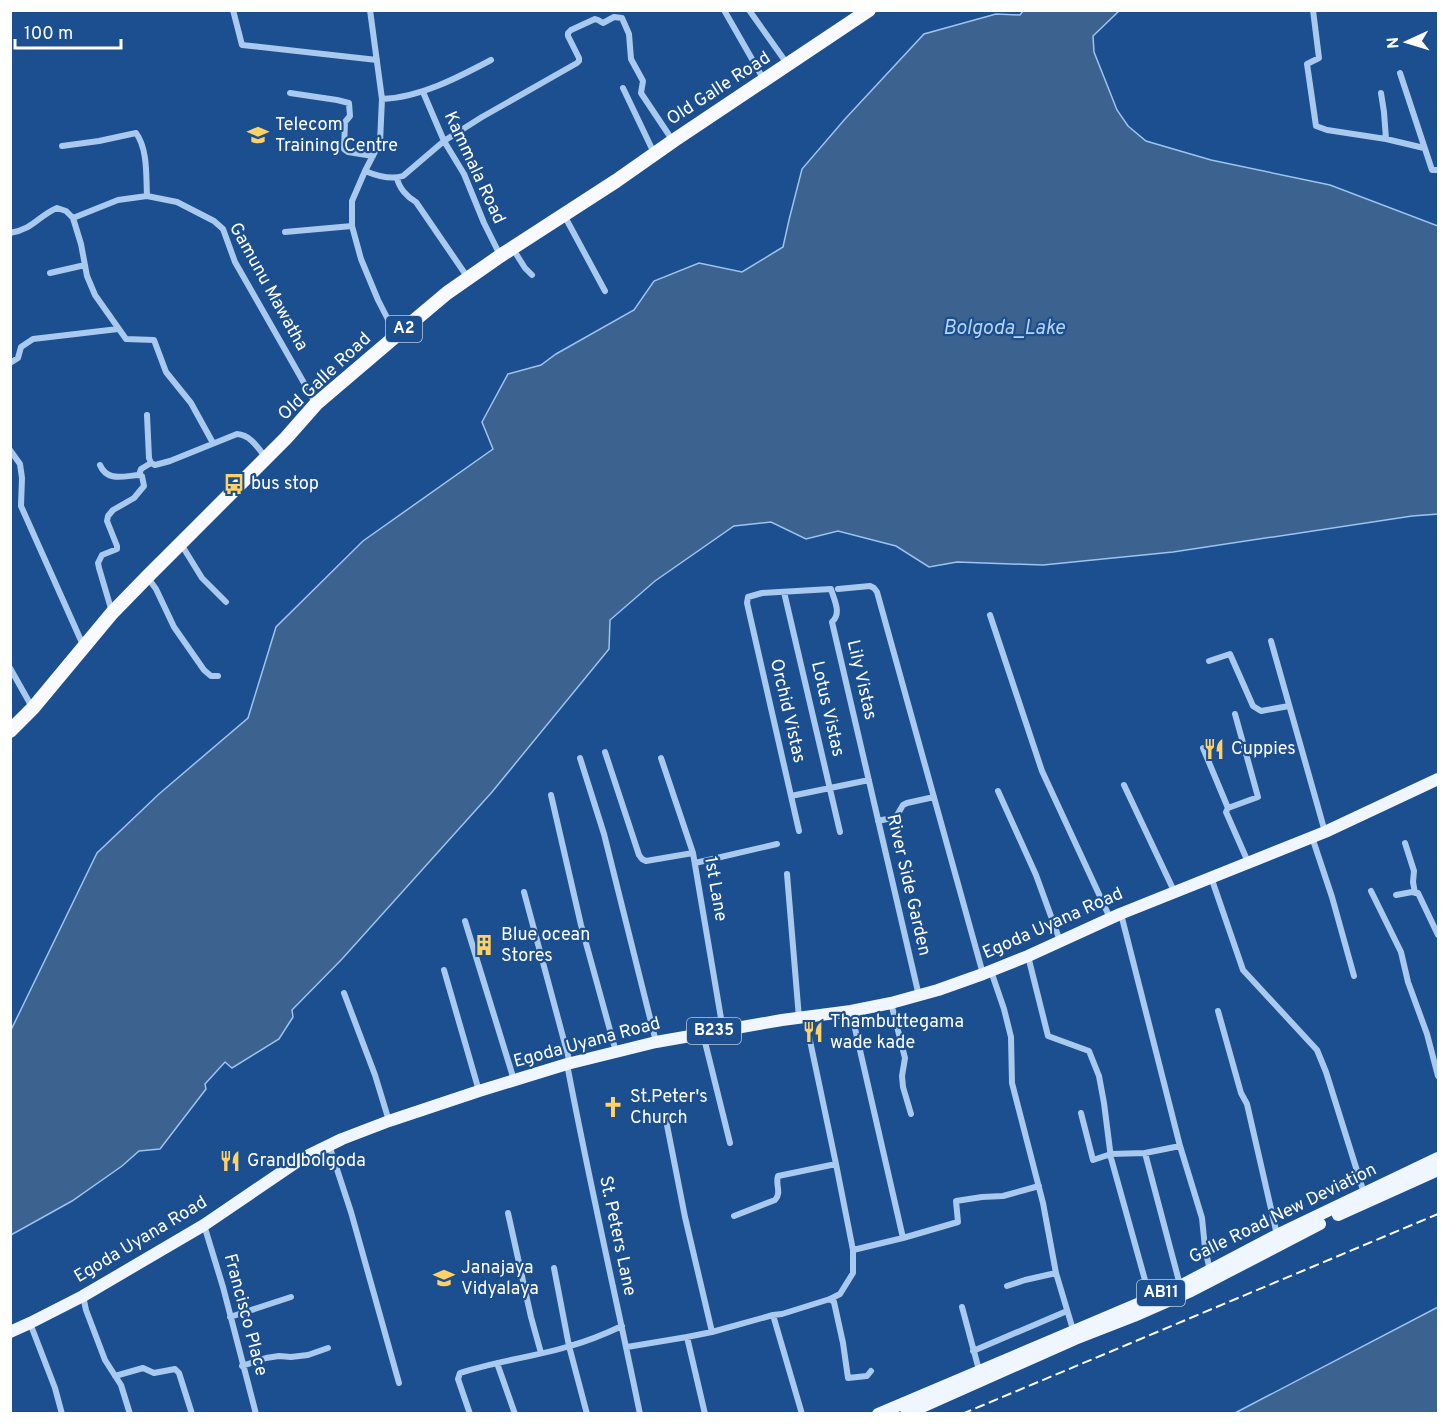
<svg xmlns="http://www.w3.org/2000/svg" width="1449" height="1424" font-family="Overpass,sans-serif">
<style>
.water{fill:#3c6290;stroke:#9cc4f0;stroke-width:1.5}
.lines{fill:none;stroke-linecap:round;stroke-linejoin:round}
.minor{stroke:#a9c9ee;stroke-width:6}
.primary{stroke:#f0f6ff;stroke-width:12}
.trunk{stroke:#f8faff;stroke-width:14}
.rail{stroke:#fff;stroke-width:2;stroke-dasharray:10 4.5;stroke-linecap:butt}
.labels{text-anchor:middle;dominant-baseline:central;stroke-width:4.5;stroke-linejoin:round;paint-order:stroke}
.shield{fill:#1b4f8f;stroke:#bbcadd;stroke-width:1.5}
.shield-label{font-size:16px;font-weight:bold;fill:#fff}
.street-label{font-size:18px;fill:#fff;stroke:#1b4f8f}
.poi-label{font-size:18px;fill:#fff;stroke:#1b4f8f;text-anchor:start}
.water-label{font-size:20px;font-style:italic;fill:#b5d3f5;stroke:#1b4f8f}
</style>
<rect width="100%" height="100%" fill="#1b4f8f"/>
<path class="water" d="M1023,11H1119L1093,36L1094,52L1117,110L1128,126L1146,141L1211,160L1330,185L1438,226V514L1412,516L1173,552L1043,565L957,562L929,567L896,546L838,531L806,539L771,522L734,526L655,581L610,620L609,649L492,792L342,959L292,1010L293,1017L279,1039L232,1068L225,1062L205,1084L206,1089L160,1149L139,1151L122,1166L72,1201L11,1235V1030L97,853L159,794L248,718L276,627L363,541L493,449L482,422L508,374L541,365L556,354L634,310L654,281L699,263L742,272L783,247L789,220L802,169L845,119L924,34L996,14L1020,15Z
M1438,1307V1413H1235Z"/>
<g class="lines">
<path class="minor" d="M233,10L242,45L377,60
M370,10L382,99L380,142L365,171L352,201V226L361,259L378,300L396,335
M724,10L764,80
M749,10L788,65
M1313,10L1319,58L1307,64L1316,126L1327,130L1386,139L1424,148
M1400,73L1432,170H1438
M623,88L654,153
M423,92L444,141L464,174L484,223L500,255
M290,93L337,100L349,103L350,116L345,122L344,149L348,152L373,156
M1381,93L1384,112L1386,139
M382,99C419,98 459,77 491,60
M62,146L99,141L136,133C148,149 146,177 147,196
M365,171C377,176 391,180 403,176L444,141L482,117L577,63L579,61V58L568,36V33L571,30L595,19L598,20L603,23L614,17L622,18L629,34L631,59L643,81L641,93L673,141
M397,178C399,188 407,197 416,202L468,278
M564,215L605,291
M73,218L81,244L87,276L95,295L126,339L154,340L166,372L191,403L213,443
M285,232L352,226
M10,233C34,229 38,216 57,208L66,211L73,218L118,200L147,196L177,202L214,221L223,229L235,262L316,404
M513,249L525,268L532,275
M50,273L85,265
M10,363L18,358L21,347L33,339L118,329
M147,415L149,458L151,463L155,465L170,461L237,434C251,435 258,448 266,458
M10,450L20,464L22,478L21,506L83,645
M100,465C107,482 124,476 139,475L142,476L144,486L134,498L113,510L108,516L107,521L117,546V549L102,555L98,563L99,568L112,612
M139,475L141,469L151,463
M181,544L202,578L226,602
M148,578L156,589L174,627L204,670L211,676H218
M838,589L870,586L874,588L877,592L983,974
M784,592L840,832
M990,615L1042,771L1110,918
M1271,641L1325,832
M1209,661L1230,654L1253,706L1261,711L1289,706
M10,668L32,707
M1235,714L1258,797L1228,808L1226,812L1248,862
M1203,748L1228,808
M605,752L639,855L642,859L646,861L693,853
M580,758L604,834L656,1042
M661,758L693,853L723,1030
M1124,785L1174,891
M998,791L1036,875L1060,941
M551,795L581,925L616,1052
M791,796L869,780
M878,821L896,817L903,805L907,803L934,797
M799,831L747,603L748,597L762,593L831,589C834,600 842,613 832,622L919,996
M1312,837L1332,897L1354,976
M1405,843L1414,871L1413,882L1415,893
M695,863L777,844
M787,874L799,1018
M1211,877L1243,970L1317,1050L1326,1072L1364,1193
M1371,891L1401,952L1408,982L1427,1034L1438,1076
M524,892L570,1063
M1396,895L1412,892L1418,893L1438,935
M1121,914L1180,1146L1202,1218L1205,1248L1210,1271
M465,921L514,1080
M1028,956L1048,1036L1089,1051L1099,1076L1104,1103L1111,1158L1150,1298
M444,970L479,1091
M991,971L1004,1009L1011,1037L1012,1083L1043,1203L1056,1273L1074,1333
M344,993L375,1075L389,1121
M891,1003L905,1058L902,1076L903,1087L911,1114
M851,1011L903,1238
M1218,1011L1241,1093L1247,1104L1277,1235
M805,1017L836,1164L853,1250
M703,1034L730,1143
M567,1064C589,1181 616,1297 640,1414
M1081,1113L1093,1160L1111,1154L1145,1153L1180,1146
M665,1115L685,1217L712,1332
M329,1145L351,1212L399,1383
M1145,1153L1180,1285
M508,1213L531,1317L541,1353
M734,1216L775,1200C782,1193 775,1184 778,1176L836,1164
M204,1225L223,1287L256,1414
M554,1268L569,1346L587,1414
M1007,1286L1025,1280L1056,1273
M83,1296L86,1310L105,1360L121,1385L130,1414
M830,1299L834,1302L843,1343L848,1378L867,1376L871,1371
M962,1307L979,1370
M773,1315L802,1414
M230,1317L291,1297
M30,1323L55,1388L62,1414
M627,1347L687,1337
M973,1351L1067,1311
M497,1363L515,1414
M242,1366L266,1358L279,1356L291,1357L308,1355L328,1348
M115,1376L143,1368L154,1373L175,1369L179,1373L192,1414
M470,1414L458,1379L460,1373C496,1361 534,1357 570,1346C588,1341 605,1334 622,1326
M705,1414L687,1337L712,1332L773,1315L782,1314L830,1299L840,1294L853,1273V1250L903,1238L958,1222L956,1201L982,1197L1003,1196L1039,1186"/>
<path class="primary" d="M1338,1215L1438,1170
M10,1332L30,1323L83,1296L204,1225L301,1159L342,1139L389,1121L479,1091L567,1064L656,1042L782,1020L851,1011L891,1003L938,990L983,974L1028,956L1120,914L1325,832L1438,779
M878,1414L1180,1286L1277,1235L1438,1158
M906,1414L1075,1339L1134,1316L1191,1291L1320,1224"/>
<path class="trunk" d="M10,731L33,708L112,613L147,577L286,438L316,404L397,335L447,293L500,256L616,181L673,141L869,10"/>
<path class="rail" d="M962,1414L1438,1214"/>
</g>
<defs>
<symbol id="school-bare" viewBox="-9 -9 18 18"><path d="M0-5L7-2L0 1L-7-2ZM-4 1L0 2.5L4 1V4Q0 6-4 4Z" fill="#ffd166" stroke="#1b4f8f" stroke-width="2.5" paint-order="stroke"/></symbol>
<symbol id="bus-bare" viewBox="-9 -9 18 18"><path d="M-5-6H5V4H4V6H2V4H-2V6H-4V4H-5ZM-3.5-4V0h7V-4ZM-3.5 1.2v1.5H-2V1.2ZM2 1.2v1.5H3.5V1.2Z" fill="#ffd166" stroke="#1b4f8f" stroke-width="2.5" paint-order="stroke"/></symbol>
<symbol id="restaurant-bare" viewBox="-9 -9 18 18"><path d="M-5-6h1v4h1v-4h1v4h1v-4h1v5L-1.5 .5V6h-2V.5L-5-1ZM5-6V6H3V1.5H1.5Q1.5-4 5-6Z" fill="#ffd166" stroke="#1b4f8f" stroke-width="2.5" paint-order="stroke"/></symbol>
<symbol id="building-bare" viewBox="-9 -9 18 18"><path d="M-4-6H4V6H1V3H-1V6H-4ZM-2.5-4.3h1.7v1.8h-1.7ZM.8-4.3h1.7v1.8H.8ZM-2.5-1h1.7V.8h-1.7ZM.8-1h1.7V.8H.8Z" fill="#ffd166" stroke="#1b4f8f" stroke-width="2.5" paint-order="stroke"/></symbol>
<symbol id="church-bare" viewBox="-9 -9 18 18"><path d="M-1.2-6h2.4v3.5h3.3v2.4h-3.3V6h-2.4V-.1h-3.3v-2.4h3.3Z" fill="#ffd166" stroke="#1b4f8f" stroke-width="2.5" paint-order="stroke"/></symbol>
</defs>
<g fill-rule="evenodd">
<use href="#school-bare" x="243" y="120" width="30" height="30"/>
<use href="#bus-bare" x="219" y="469" width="30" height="30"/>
<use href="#restaurant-bare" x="1199" y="734" width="30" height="30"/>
<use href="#building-bare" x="469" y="930" width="30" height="30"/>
<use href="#restaurant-bare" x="798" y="1017" width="30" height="30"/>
<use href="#church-bare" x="598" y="1092" width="30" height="30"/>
<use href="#restaurant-bare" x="215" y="1146" width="30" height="30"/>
<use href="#school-bare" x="429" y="1263" width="30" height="30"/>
</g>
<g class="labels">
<g class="shield">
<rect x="386" y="316" width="36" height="26" rx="4.5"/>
<rect x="687" y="1018" width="54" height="26" rx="4.5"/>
<rect x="1137" y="1280" width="48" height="26" rx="4.5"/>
</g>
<g class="shield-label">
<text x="404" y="329">A2</text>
<text x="714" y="1031">B235</text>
<text x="1161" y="1293">AB11</text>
</g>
<g class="street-label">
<text transform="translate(719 89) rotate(-33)">Old Galle Road</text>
<text transform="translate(474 168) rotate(65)">Kammala Road</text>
<text transform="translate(268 287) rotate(61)">Gamunu Mawatha</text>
<text transform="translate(325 377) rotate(-43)">Old Galle Road</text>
<text transform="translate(861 680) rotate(77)">Lily Vistas</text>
<text transform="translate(827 709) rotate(77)">Lotus Vistas</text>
<text transform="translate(787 711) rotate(77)">Orchid Vistas</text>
<text transform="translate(908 885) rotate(77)">River Side Garden</text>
<text transform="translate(715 889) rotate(80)">1st Lane</text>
<text transform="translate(1053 924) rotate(-24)">Egoda Uyana Road</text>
<text transform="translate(587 1043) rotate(-15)">Egoda Uyana Road</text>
<text transform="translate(1283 1214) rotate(-26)">Galle Road New Deviation</text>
<text transform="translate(617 1236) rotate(78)">St. Peters Lane</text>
<text transform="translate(141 1240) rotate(-31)">Egoda Uyana Road</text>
<text transform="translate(245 1315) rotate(75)">Francisco Place</text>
</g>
<g class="poi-label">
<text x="275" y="125">Telecom<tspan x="275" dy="21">Training Centre</tspan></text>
<text x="251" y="484">bus stop</text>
<text x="1231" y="749">Cuppies</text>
<text x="501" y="935">Blue ocean<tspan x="501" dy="21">Stores</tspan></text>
<text x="830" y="1022">Thambuttegama<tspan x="830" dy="21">wade kade</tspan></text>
<text x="630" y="1097">St.Peter's<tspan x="630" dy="21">Church</tspan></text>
<text x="247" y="1161">Grand bolgoda</text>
<text x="461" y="1268">Janajaya<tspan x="461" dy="21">Vidyalaya</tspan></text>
</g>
<g class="water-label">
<text x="1004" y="329">Bolgoda_Lake</text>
</g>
</g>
<rect width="1449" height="1424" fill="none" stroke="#ffffff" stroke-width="24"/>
<g transform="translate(1407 42) rotate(266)" stroke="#1b4f8f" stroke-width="4.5" paint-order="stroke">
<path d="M0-4.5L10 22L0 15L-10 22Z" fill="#ffffff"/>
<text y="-9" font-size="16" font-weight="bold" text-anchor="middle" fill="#ffffff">N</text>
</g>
<path d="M15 39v9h106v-9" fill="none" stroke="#ffffff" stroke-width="3"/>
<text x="24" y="39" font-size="18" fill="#ffffff" stroke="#1b4f8f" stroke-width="4.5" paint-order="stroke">100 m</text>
</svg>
